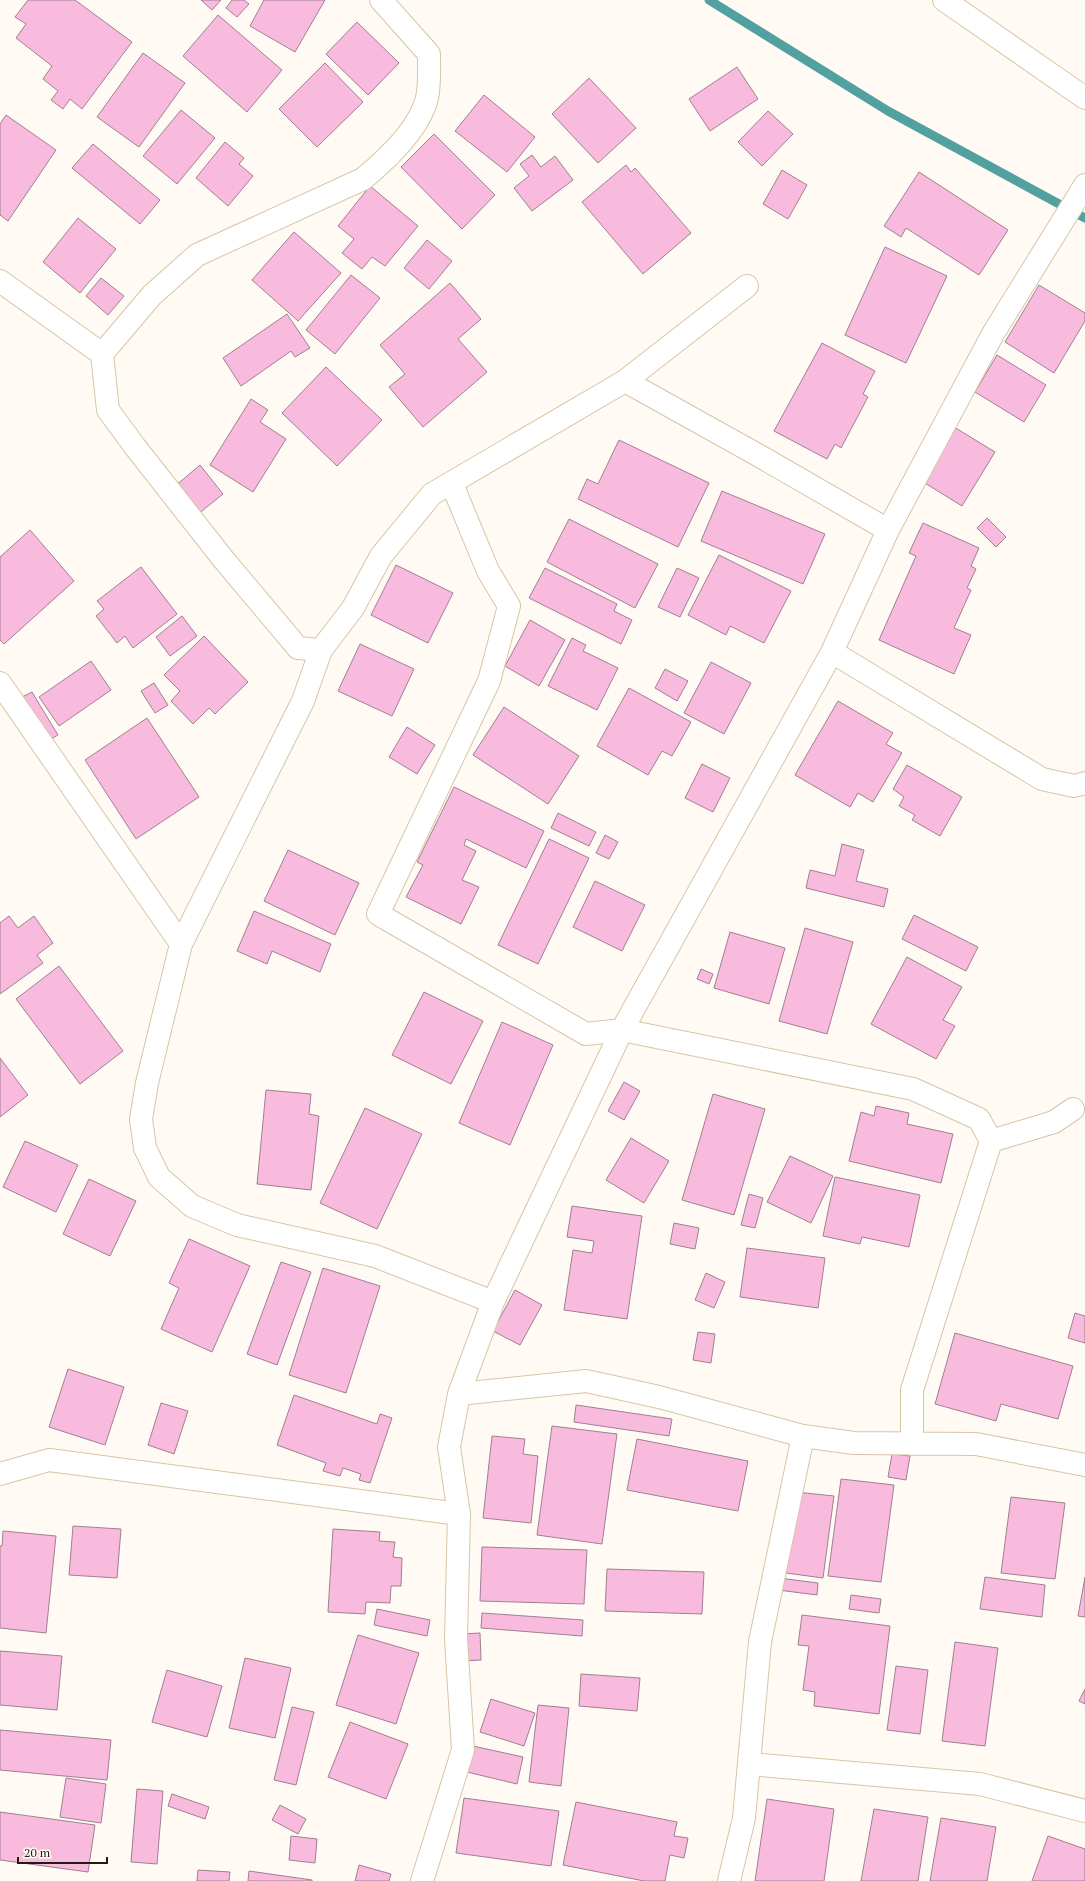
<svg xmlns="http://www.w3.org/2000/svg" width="1085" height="1881" font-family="'PT Serif',serif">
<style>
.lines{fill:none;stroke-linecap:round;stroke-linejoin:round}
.stream{stroke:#53a0a0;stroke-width:9}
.building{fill:#f9bbdd;stroke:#a07f91}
.street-casing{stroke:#d7c5a5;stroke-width:24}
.street{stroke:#fff;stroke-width:22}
</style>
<rect width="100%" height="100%" fill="#fffbf4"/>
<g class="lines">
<path class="stream" d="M709,0L888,111L1085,218"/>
</g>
<path class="building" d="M28,0H75L132,42L82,109L70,99L63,109L51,100L58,91L43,79L52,66L16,38L26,24L15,17Z
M201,0H221L212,10Z
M232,0H244L249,4L237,17L226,8Z
M264,0H325L295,52L250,26Z
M218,15L282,70L247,112L183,56Z
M357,22L399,63L368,95L326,54Z
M143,53L185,83L139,147L97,117Z
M325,63L363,102L317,147L279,109Z
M737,67L758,99L710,131L689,99Z
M589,78L636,128L598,163L552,114Z
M484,95L535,137L507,172L455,131Z
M181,110L215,138L177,184L143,156Z
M768,111L793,134L762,166L738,142Z
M6,115L56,150L8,221L0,215V124Z
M434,134L495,195L462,229L401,167Z
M225,142L244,158L239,164L253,176L228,206L196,178Z
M93,144L160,200L140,224L72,168Z
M532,155L541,167L555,156L573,180L532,211L514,188L529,176L520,164Z
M626,165L631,172L635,168L691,233L643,274L582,202Z
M782,170L807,185L788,219L763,204Z
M919,172L1008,230L979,275L906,228L901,237L884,226Z
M370,186L418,226L385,266L372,257L362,269L342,253L354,239L338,226Z
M78,218L116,249L80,293L43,262Z
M294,232L341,273L298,321L252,280Z
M427,240L452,261L429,289L404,268Z
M885,247L947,276L906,363L845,335Z
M351,275L380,298L335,354L306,330Z
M101,278L124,296L108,315L86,296Z
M450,283L481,319L458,339L487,372L423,427L389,387L405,374L380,345Z
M1039,285L1085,313V321L1054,373L1005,342Z
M287,314L310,348L295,357L291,351L241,386L223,358Z
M822,343L875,371L863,394L868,397L841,448L835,444L827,459L774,431Z
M997,355L1046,385L1024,422L975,392Z
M326,367L382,420L337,466L282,413Z
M251,399L268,410L260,422L286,439L253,492L210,465Z
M954,427L995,452L962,506L920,480Z
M619,440L709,483L678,547L578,499L587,479L598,484Z
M200,465L223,494L197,515L174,487Z
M722,491L825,534L803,584L701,541Z
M987,518L1006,537L996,547L977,528Z
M569,519L658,564L635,608L547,562Z
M923,523L979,548L971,566L976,569L967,588L971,590L954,628L971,635L954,674L879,640L916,556L909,553Z
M30,530L74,581L4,644L0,640V557Z
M719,555L791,591L764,643L730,626L726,635L688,615Z
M396,565L453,593L428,643L371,615Z
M141,567L177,614L133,648L125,636L117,643L96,616L104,609L97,601Z
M545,568L617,604L614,611L632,620L621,644L529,598Z
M677,568L699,578L680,617L658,607Z
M182,616L197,636L170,656L156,637Z
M530,620L565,640L539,686L505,666Z
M204,636L248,682L215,714L209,708L193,724L171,701L180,691L164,675Z
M572,638L586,645L583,651L618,668L597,710L548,686Z
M360,644L414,669L392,716L338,691Z
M91,661L111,690L59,726L39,697Z
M711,662L751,683L724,734L684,713Z
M665,669L688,681L677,701L655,688Z
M154,683L168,705L155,713L141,691Z
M629,688L691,722L672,756L662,751L648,775L597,746Z
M32,692L58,735L46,742L20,698Z
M838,701L893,733L886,744L902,753L873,802L858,793L850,807L795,775Z
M504,707L579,756L548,804L473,755Z
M147,718L199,797L136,839L85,760Z
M407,727L435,745L417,774L389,757Z
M702,764L730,778L713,812L685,798Z
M907,765L962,797L940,836L912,820L915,815L899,806L904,797L893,789Z
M454,787L544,831L526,868L466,839L464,845L476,851L462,880L479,887L461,924L406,897L423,865L417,862Z
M558,813L596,832L589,846L551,828Z
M605,835L618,842L609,859L596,853Z
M549,839L589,858L538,964L498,945Z
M842,844L864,850L856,881L888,889L884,907L806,888L810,870L835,876Z
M288,850L359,883L335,935L264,901Z
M595,881L645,905L622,951L573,927Z
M254,911L331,944L320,972L272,951L267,964L237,951Z
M914,915L978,947L966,971L902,939Z
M9,916L18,928L34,916L53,943L37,955L43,963L0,994V923Z
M805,928L853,942L827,1034L779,1021Z
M730,932L785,948L769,1004L714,988Z
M907,957L962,987L943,1020L955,1026L936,1059L871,1024Z
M59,966L123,1051L80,1084L16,999Z
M701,969L713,974L709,984L697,979Z
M424,992L483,1021L451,1084L392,1055Z
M502,1022L553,1045L510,1145L459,1123Z
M0,1058L28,1095L0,1117Z
M624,1082L640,1091L624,1120L608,1111Z
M266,1090L311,1094L309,1114L319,1116L311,1190L257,1184Z
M713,1094L765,1109L734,1215L682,1200Z
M876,1106L909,1113L907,1124L953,1134L941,1183L849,1161L861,1112L874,1116Z
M365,1108L422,1134L377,1229L320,1203Z
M631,1138L669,1161L644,1203L606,1180Z
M25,1141L78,1165L56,1212L3,1187Z
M790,1156L833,1176L811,1223L767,1202Z
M835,1177L920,1195L909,1247L862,1237L860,1244L823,1236Z
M89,1179L136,1201L110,1256L63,1234Z
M749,1194L763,1198L755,1228L741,1225Z
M572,1206L642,1216L627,1319L564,1310L573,1250L592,1253L594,1241L567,1237Z
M674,1223L699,1228L695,1249L670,1244Z
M189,1239L250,1266L212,1352L161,1329L179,1288L169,1283Z
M747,1248L825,1258L818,1308L740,1297Z
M281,1262L311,1272L277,1365L247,1354Z
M323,1268L380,1286L346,1393L289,1375Z
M706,1273L725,1282L714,1308L695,1300Z
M515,1290L542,1305L520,1345L493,1331Z
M1075,1313L1085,1316V1343L1068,1338Z
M698,1332L715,1334L711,1363L693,1360Z
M955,1333L1073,1366L1058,1419L1001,1404L996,1421L935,1404Z
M68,1369L124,1387L105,1445L49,1427Z
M294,1395L377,1424L380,1414L392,1418L370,1483L359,1480L361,1474L343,1468L340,1476L323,1471L326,1463L277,1445Z
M161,1403L188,1411L174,1454L148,1445Z
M576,1405L672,1419L669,1436L574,1422Z
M552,1426L617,1434L602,1544L537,1535Z
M492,1436L525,1439L523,1454L538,1456L531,1523L483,1518Z
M637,1439L748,1461L738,1511L627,1490Z
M892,1454L910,1456L906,1480L888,1477Z
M841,1479L894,1485L881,1582L828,1576Z
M796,1492L834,1496L823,1578L786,1573Z
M1011,1497L1065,1503L1055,1579L1001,1573Z
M73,1526L121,1529L117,1578L69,1575Z
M333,1529L380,1532L379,1541L395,1542L393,1557L402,1558L401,1586H391L390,1603L366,1602L365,1614L328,1612Z
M3,1531L56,1536L46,1633L0,1628V1546H2Z
M482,1547L587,1550L584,1604L480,1601Z
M607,1569L704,1572L702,1614L605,1611Z
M985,1577L1045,1585L1042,1617L980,1609Z
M1085,1577V1617L1078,1616Z
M779,1578L818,1583L817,1595L778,1590Z
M851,1595L881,1599L879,1613L849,1609Z
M377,1609L430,1620L427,1636L374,1625Z
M482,1613L583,1620L582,1636L481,1628Z
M802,1615L890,1626L879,1714L814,1706L815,1692L803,1690L809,1646L798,1645Z
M480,1633L481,1660L463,1661L461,1634Z
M358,1635L419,1653L396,1724L336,1705Z
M955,1642L998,1648L985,1746L942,1741Z
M0,1651L62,1656L57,1710L0,1705Z
M245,1658L291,1668L275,1738L229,1728Z
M896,1666L928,1670L920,1734L887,1730Z
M167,1670L222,1686L207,1737L152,1722Z
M581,1674L640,1678L637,1711L579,1706Z
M1085,1689V1704L1079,1701Z
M491,1699L535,1713L524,1746L480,1732Z
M538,1705L569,1708L561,1786L529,1782Z
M292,1707L314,1712L296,1785L274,1780Z
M350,1722L408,1744L386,1799L328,1777Z
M0,1730L111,1740L107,1780L0,1770Z
M473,1746L523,1757L517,1784L467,1772Z
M66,1778L106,1784L101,1823L60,1817Z
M137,1789L163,1791L157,1864L131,1862Z
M172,1794L209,1807L205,1819L168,1806Z
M464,1798L559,1811L551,1866L456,1853Z
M767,1799L834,1809L824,1881H755Z
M576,1802L677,1822L674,1836L688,1838L684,1858L670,1855L665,1881H644L563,1865Z
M280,1805L306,1819L298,1834L272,1820Z
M874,1809L928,1817L918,1881H861Z
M0,1812L95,1825L88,1872L0,1860Z
M941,1818L996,1827L987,1881H930Z
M291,1836L317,1839L315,1863L289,1860Z
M1048,1836L1085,1849V1881H1032Z
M359,1865L391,1874L389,1881H355Z
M198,1870L230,1872L229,1881H197Z
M249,1871L312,1880V1881H248Z"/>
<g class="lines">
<defs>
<path id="street" d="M944,0L1085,98
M0,281L102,354
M625,381L756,454L888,530
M452,484L488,571L509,606L489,681L378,914L586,1034L622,1030L913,1089L979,1119L991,1141L1054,1122L1073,1109
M321,650L298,648L224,560L136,448L108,410L102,354L152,295L197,255L363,179C386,160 420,128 427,98C430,84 429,68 429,54L381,0
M832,652L1042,779L1074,786L1085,783
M0,683L181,944
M493,1302L375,1256L237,1225L192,1206L159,1177L145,1148L141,1119L147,1083L181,944L303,701L321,650L353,608L381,556L432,494L625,381L747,286
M459,1394L586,1381L659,1397L803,1436L854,1443L976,1444L1085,1465
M912,1444V1390L991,1141
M0,1474L49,1460L459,1514
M749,1764L980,1784L1085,1811
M422,1881L463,1750L456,1639L459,1514L449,1447L459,1394L493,1302L622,1030L832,652L888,530L994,332L1085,185
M729,1881L744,1818L760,1642L803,1436"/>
</defs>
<use href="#street" class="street-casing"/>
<use href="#street" class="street"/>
</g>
<path d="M18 1857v6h89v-6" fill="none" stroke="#231d11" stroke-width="2"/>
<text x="24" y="1857" font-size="12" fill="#231d11" stroke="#fffbf4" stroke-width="3" paint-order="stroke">20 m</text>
</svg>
